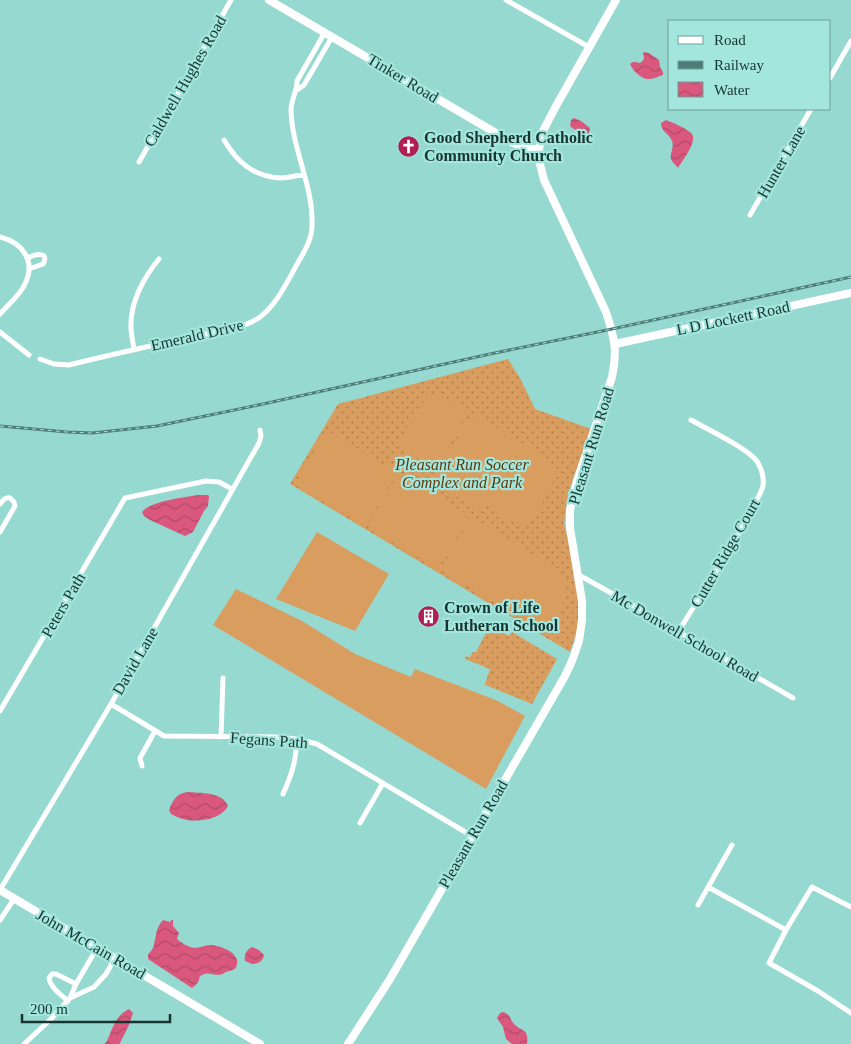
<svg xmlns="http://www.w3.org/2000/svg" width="851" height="1044" font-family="Georgia,serif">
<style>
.grass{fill:url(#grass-dots)}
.pitch{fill:#d99d5f}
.water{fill:url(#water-waves)}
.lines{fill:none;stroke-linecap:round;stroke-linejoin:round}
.street{stroke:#fff;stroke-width:5}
.secondary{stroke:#fff;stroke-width:8}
.rail-casing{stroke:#4f7c76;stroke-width:3}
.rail{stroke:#a3e6dd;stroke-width:1;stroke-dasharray:4;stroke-linecap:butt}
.labels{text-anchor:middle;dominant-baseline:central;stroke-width:4.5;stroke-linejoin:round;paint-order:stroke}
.street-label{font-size:16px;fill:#183431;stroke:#a3e6dd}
.poi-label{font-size:16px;font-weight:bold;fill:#183431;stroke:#a3e6dd;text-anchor:start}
.park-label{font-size:16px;font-style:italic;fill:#5f390b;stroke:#a3e6dd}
</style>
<defs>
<pattern id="grass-dots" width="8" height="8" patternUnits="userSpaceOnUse" patternTransform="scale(1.25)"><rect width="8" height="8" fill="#d99d5f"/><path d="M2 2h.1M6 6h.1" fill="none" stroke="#af814f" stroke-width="1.8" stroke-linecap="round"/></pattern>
<pattern id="water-waves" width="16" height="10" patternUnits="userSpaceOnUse" patternTransform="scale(1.25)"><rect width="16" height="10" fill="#da587d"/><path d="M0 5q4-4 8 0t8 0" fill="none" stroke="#b04a67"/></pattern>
</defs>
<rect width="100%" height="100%" fill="#96d9d0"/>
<path class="grass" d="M508,359L520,378L535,409L591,429L568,493L564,523L574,564L580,622L570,652L290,484L338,404Z
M490,625L509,636L512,632L557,659L532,704L483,684H485L490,669L465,659L466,656L469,658L473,652H476Z"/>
<path class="pitch" d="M439,394L467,411L468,414L438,465L435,468L400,448L398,443L426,397Z
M473,415L476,416L518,440L521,443V445L485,507L480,511L433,482L434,478L470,417Z
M327,430L394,471L395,475L367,523L365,524L360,523L295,484Z
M526,446C576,465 548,493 529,524L528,527L524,528L491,509L489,504L522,448Z
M397,475H400L404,476L468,515V520L438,568L434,567L370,529L368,526L369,523Z
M471,519L476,520L558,569C573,593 561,611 547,631L543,632L540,630L443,572L442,567Z
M317,532L389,574L355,631L276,599Z
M236,589L302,621L355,654L411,677L415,669L498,701L525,716L486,789L213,625Z"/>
<path class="water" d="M644,52L649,53L659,60L660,67L663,72V75C659,76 654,79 650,79C642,80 633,71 630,64C633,61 636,62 640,63C644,60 645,58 643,54Z
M574,118L581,121L590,128L589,133L586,136L580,134L570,126L571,120Z
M666,120C673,123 686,128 691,133C699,140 682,161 678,168C676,165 674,164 672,161C668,155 675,148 672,141C669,133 661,132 661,123Z
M199,495H208L209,496L208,506L204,511L193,532L185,536L150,520L144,516L142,512C150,501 186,497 199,495Z
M187,792C200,793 223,792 228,806C221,819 201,822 187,820C182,819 176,817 171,814L169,810C173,800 176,794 187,792Z
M163,920L170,922L172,920H173V926L179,933L177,939C181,943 189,947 194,948C200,948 205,945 210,945C219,945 243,953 236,967C235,970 229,971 226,972C217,979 210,970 202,975C197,978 201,977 198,982C197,984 193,987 192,988L148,959V955C150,952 154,948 154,944C157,934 155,929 163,920Z
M252,947L259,950L264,955C263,961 258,964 252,964L245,961C244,955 246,950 252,947Z
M129,1009L133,1013L129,1025L120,1043L119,1044H104L107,1041C113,1028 115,1016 129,1009Z
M503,1012C512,1015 509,1019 514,1024C522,1032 529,1028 527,1044H512L506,1039L503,1027L497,1018L500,1013Z"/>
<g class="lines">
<path class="street" d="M506,0L589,47
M830,78L851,41
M297,90L304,85L332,37
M224,140C237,162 253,176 280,178C288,178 296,176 304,174
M139,162L231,0
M750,215L811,109
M0,237C23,243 36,261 25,284C20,295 8,305 0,314
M28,258C35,254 50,251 43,264L29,269
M0,332L29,355
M134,350C133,342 131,334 131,327C130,302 144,277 159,259
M40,359L54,364L69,365C109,355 150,346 191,337C211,332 244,329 260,317C276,305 286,284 295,268C302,255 312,241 312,226C314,187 292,150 291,110C291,100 297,92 297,81L325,32
M0,504C3,500 5,497 10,498L14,502L15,506L0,532
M577,574C650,614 721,657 793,698
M678,632C701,595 725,558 746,520C751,509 760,497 763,486C764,478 762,470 758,463C751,450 707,429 691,420
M111,704L164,736L277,737L297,739L317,744L472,836
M0,711L125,498L206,481L219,482L232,489
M221,737L223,678
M142,766L140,758L155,731
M283,794C292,774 296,761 297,739
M360,823L383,783
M708,887L786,930
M0,890L111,704L259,443L261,436L260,430
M698,905L732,845
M851,907L812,887L786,930L769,963L818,991L851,1013
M0,920L14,899
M70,998L94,987L106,974L115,958
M68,1001C61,995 50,987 49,978L52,974H56L76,984
M24,1044L51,1019L70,998L76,984L97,948"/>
<path class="secondary" d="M269,0L513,143L530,149H539
M615,344L851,293
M0,890L260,1044
M348,1044L390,979L565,676L572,661L579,641L582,620V601L570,528V510L577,481L612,377C618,351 614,336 606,312L544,180L539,160V149L543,131L556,106L616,0"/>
<defs>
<path id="rail" d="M0,426L67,432L92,433L157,426L263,404L490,354L612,329L851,277"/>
</defs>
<use href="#rail" class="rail-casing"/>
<use href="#rail" class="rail"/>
</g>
<defs>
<symbol id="church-disc" viewBox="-11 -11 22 22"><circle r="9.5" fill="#af1f54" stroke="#a3e6dd"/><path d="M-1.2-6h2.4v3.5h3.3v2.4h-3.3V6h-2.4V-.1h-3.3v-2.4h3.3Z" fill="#fff"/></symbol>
<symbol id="building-disc" viewBox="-11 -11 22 22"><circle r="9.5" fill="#af1f54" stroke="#a3e6dd"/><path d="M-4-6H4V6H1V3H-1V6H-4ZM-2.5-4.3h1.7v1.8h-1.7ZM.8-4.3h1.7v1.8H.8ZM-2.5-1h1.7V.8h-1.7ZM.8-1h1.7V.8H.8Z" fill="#fff"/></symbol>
</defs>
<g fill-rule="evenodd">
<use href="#church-disc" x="396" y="134" width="25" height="25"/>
<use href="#building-disc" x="416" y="604" width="25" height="25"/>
</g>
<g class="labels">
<g class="street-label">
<text transform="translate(403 78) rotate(31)">Tinker Road</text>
<text transform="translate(185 81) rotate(-60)">Caldwell Hughes Road</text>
<text transform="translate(781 162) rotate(-60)">Hunter Lane</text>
<text transform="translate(733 318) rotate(-12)">L D Lockett Road</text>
<text transform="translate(197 335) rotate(-13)">Emerald Drive</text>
<text transform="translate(591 446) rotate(-73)">Pleasant Run Road</text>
<text transform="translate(725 553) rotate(-60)">Cutter Ridge Court</text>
<text transform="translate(63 605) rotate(-60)">Peters Path</text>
<text transform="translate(685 636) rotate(30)">Mc Donwell School Road</text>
<text transform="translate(135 661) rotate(-60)">David Lane</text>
<text transform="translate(269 740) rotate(4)">Fegans Path</text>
<text transform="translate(473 834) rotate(-60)">Pleasant Run Road</text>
<text transform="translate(91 944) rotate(30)">John McCain Road</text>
</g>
<g class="poi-label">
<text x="424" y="137">Good Shepherd Catholic<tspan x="424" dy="18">Community Church</tspan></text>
<text x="444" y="607">Crown of Life<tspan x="444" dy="18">Lutheran School</tspan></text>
</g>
<g class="park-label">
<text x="462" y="464">Pleasant Run Soccer<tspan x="462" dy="18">Complex and Park</tspan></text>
</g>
</g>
<rect x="668" y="20" width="162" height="90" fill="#a3e6dd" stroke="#6b9f98"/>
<rect x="678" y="36" width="25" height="8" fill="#ffffff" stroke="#6b9f98"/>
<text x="714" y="45" font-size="15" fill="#183431">Road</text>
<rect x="678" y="61" width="25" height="8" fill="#4f7c76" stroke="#6b9f98"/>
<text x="714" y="70" font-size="15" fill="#183431">Railway</text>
<rect x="678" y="82" width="25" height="15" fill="url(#water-waves)" stroke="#6b9f98"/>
<text x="714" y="95" font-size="15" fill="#183431">Water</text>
<path d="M22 1014v8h148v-8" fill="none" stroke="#183431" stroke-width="2.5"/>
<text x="30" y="1014" font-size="15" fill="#183431" stroke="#a3e6dd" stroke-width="4" paint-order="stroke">200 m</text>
</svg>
